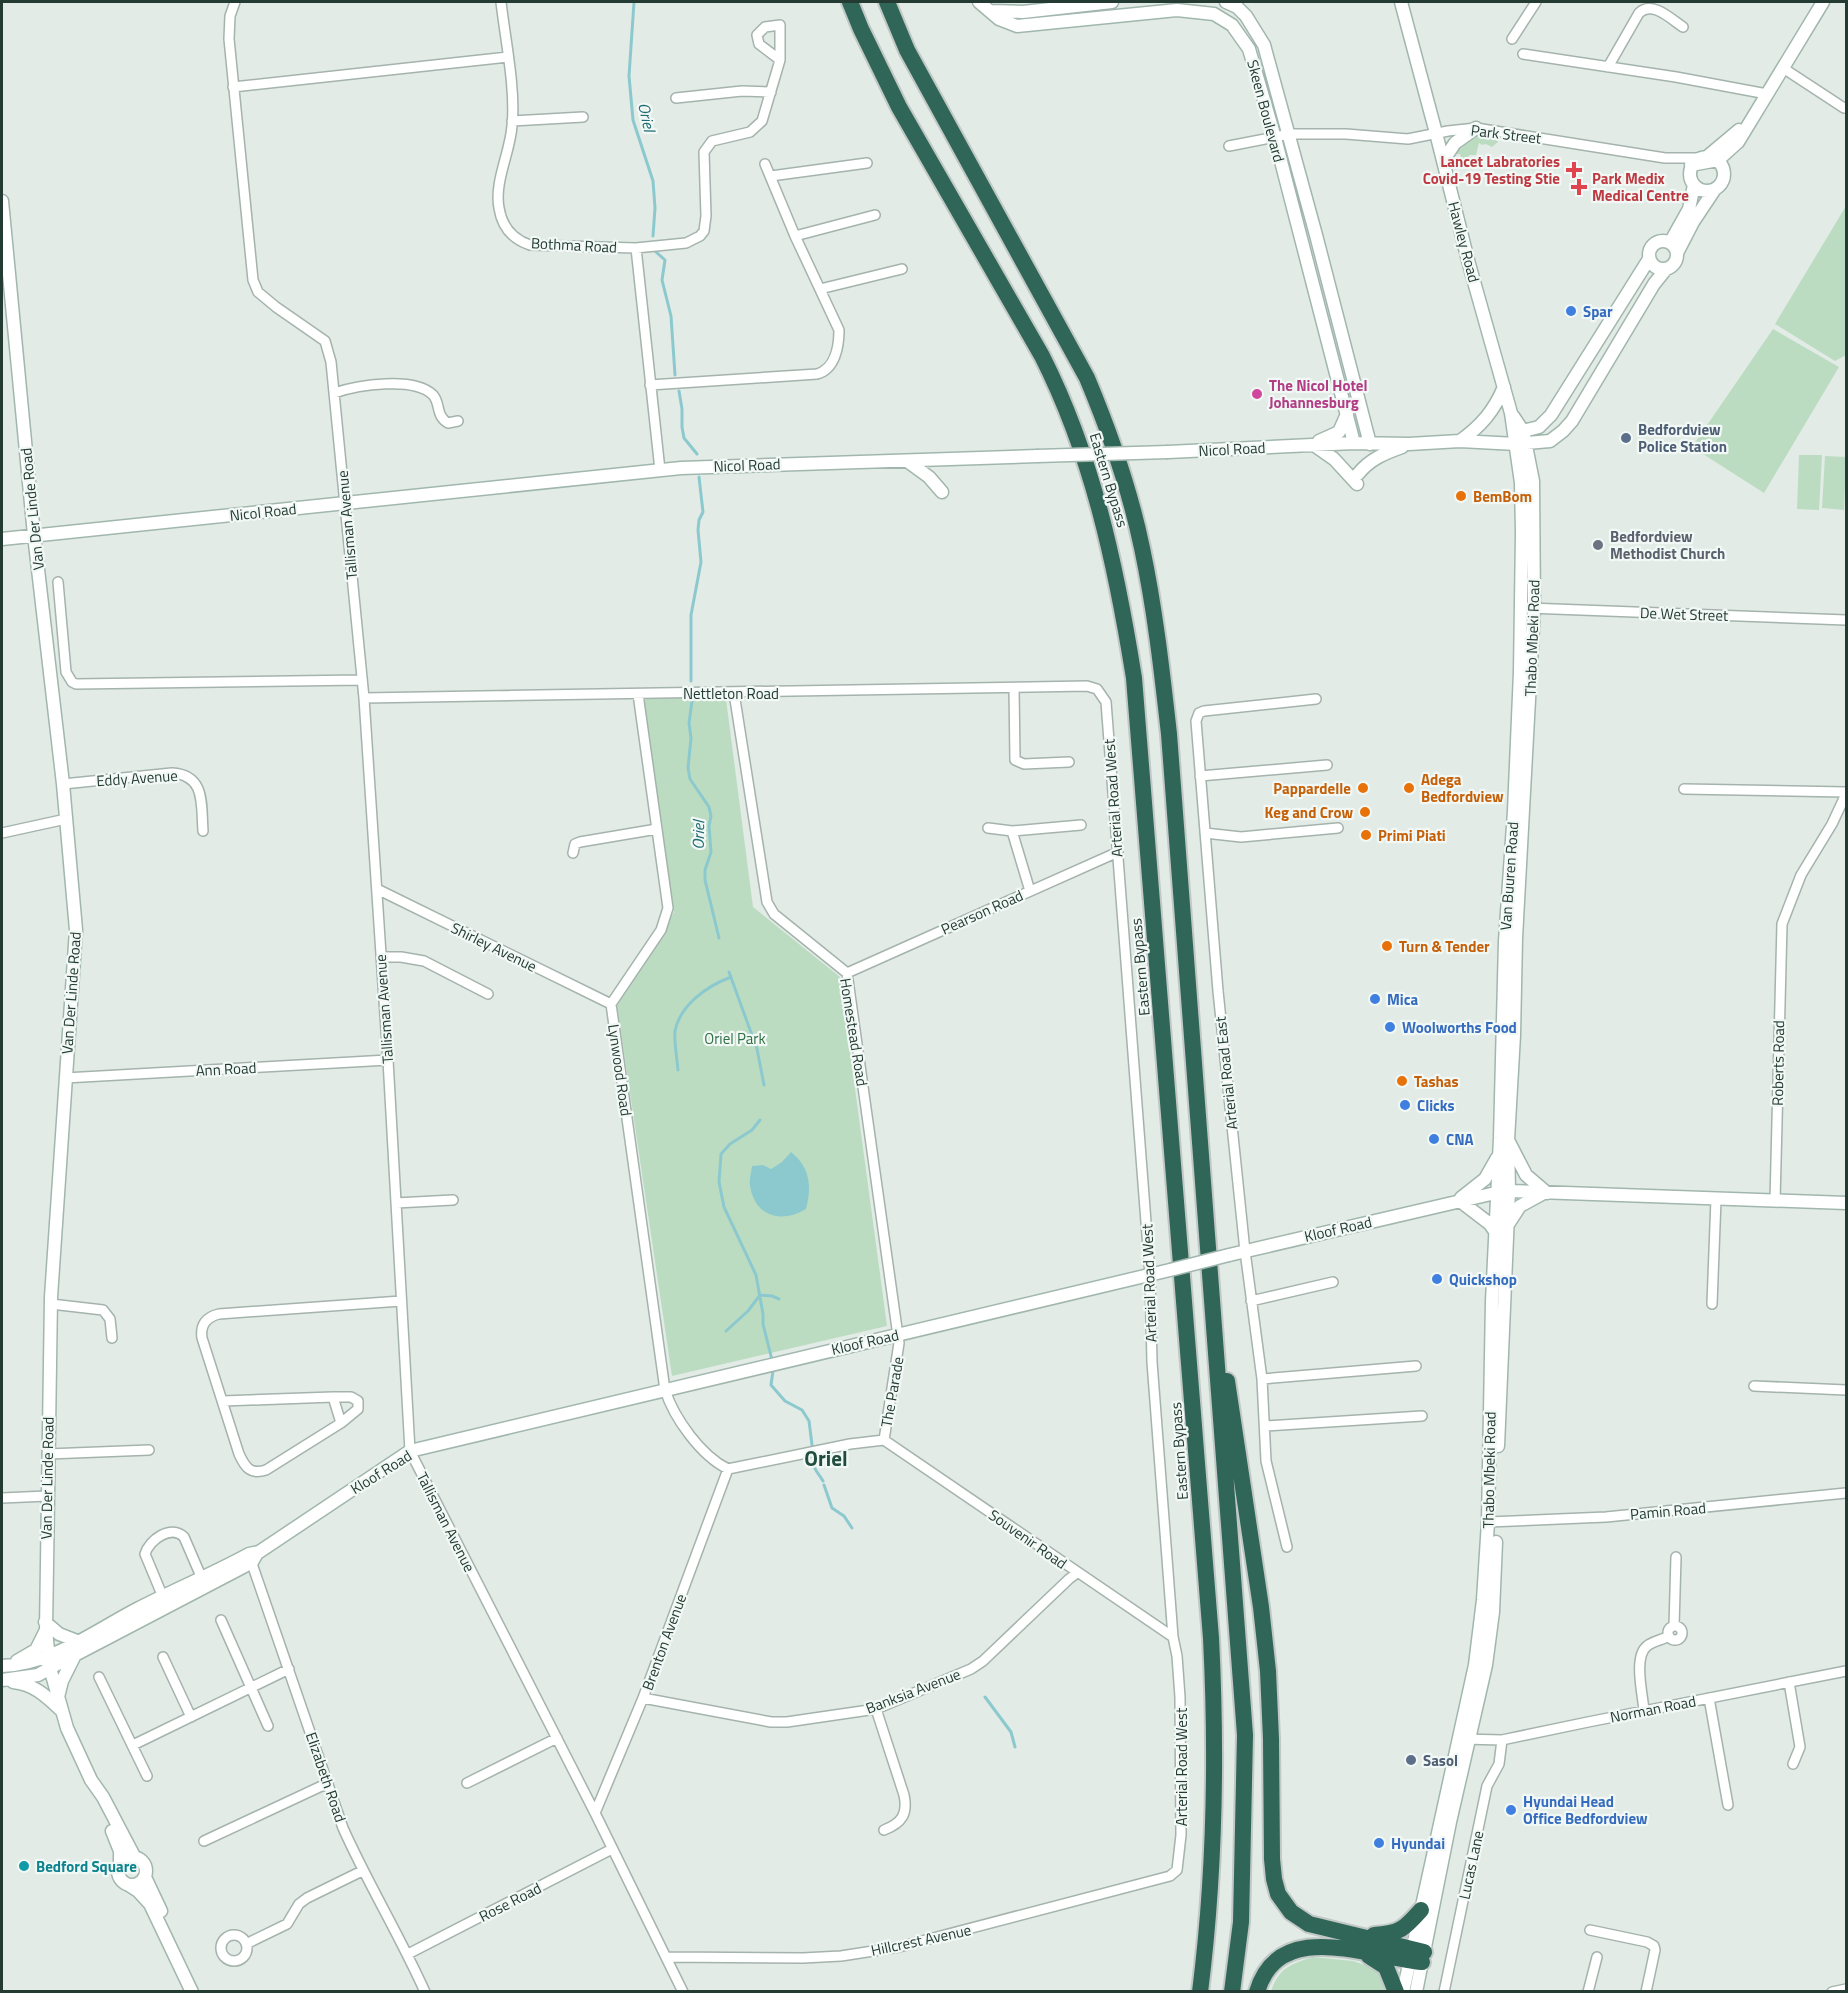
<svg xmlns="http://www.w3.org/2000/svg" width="1848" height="1993" font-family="'Titillium Web',sans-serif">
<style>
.green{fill:#bcdcc2}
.water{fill:#8cc9ce}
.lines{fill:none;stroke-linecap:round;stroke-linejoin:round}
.stream{stroke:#8cc9ce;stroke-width:3}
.street-casing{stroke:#a5b3ad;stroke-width:12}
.secondary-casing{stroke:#a1b7ad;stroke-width:15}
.highway-casing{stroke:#c1c8c6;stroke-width:20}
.street{stroke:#fff;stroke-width:9}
.secondary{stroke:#fff;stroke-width:12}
.highway{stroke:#306657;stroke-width:16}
.secondary-bridge-casing{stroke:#a1b7ad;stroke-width:15;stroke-linecap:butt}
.secondary-bridge{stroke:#fff;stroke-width:12}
.health-dot{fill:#e0444e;stroke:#f2f8f5;stroke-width:2}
.shop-dot{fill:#3f7fe0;stroke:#f2f8f5;stroke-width:2}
.hotel-dot{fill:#d1479c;stroke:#f2f8f5;stroke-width:2}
.service-dot{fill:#5c6f8a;stroke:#f2f8f5;stroke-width:2}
.food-dot{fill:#e8710a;stroke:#f2f8f5;stroke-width:2}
.worship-dot{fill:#6b7280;stroke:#f2f8f5;stroke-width:2}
.culture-dot{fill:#0f9aa8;stroke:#f2f8f5;stroke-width:2}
.labels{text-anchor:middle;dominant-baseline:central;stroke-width:4.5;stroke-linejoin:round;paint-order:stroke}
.street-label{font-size:15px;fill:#233b33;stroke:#f2f8f5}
.health-label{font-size:15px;font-weight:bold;fill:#be3a42;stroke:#f2f8f5;text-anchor:end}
.shop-label{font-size:15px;font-weight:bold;fill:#366cbe;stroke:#f2f8f5;text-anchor:start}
.hotel-label{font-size:15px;font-weight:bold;fill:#b23c85;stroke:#f2f8f5;text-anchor:start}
.service-label{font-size:15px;font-weight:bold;fill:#4e5e75;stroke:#f2f8f5;text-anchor:start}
.food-label{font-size:15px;font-weight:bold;fill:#c56008;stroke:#f2f8f5;text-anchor:start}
.worship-label{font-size:15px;font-weight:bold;fill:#5b616d;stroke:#f2f8f5;text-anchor:start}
.park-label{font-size:15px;fill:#2f7043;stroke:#f2f8f5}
.culture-label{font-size:15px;font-weight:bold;fill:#0d838f;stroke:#f2f8f5;text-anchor:start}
.water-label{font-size:16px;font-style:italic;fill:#206d75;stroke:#f2f8f5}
.district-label{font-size:21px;font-weight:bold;fill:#204d3e;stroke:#f2f8f5}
</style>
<rect width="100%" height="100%" fill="#e2ebe6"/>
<path class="green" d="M1479,132L1488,133L1497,139L1498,142L1492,147L1486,144L1482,145L1479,143L1476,155H1469L1468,164L1463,165L1460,154H1455L1454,145Z
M1846,206V355L1835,361L1775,324Z
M1773,329L1839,367L1764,493L1692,447Z
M1799,455H1822L1819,510L1797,509Z
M1825,456L1846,457L1844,510L1822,508Z
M642,696L726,699L753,907L840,977L887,1326L672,1376L617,1005L674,912Z
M1313,1957L1353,1961L1382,1971L1389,1992H1271C1278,1968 1291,1964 1313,1957Z"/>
<path class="water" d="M791,1152C810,1167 812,1186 806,1209C782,1224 755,1217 750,1186C749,1180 751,1173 752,1166L763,1165L771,1169L782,1162Z"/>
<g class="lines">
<path class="stream" d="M634,2L629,76L633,120L653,181L655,208L653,236
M656,252L665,260L662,280L671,316L675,375
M679,391L682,409V427L684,438L697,454
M691,681V615L701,562L698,530L699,520L703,512L699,477
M692,701L689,723L691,738L688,768L690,779L709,807L711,816L709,826L711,852L705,870V880L719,938
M729,972L757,1049L764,1085
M678,1070C677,1058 674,1043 675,1031C680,1005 707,986 731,977
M760,1120L752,1130L730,1144L721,1154L719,1182L724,1207L756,1275L763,1314V1324L772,1360
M726,1331L748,1311L760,1295L772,1296L779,1299
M773,1371L771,1385L785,1401L802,1410L809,1421L812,1445
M814,1458C812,1469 818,1472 823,1481
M824,1485L832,1508L844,1516L852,1528
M985,1697L1011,1732L1015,1747"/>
<defs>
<path id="street" d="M235,2L230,16L229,39L253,280L258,292L276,307L325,341L331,362L364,698L388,1060L410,1451L595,1813L683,1992
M501,2C505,38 516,90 512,126C510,153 494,182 499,208C502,227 512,239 530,245L636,248L686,243L700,236L704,231L706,216L704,152L712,141L750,132L762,121L780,60V25L765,27L757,35L759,44L780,60
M1512,39L1536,2
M1523,54L1676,77L1767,94
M1608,67L1639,13C1652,0 1671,19 1683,27
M1783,68L1844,108
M233,87L508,57
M676,98L742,91L771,92
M512,121L583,117
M1229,146L1290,134H1346L1408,139L1448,131L1476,128L1665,158H1699
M771,176L867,163
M795,236L875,215
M636,248L660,470
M820,289L902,269
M650,385L817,374C835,369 839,347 839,330L795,236L765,164
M334,393C358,385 414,376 433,395C441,404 435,415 448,423L458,421
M58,582L66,672L72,682L76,684L362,680
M1528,608L1846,620
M1014,688L1015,760L1024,764L1069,762
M638,694L668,908L661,930L611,1004L665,1390C674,1418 701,1456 728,1469L850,1444L884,1440L899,1343L847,973L774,914L767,902L734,693
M364,698L1087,686L1097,689L1106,702L1150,1274L1152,1362L1173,1637L1177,1656L1180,1697L1181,1835L1177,1870L1170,1876L899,1947L841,1956L803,1958L666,1957
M1200,776L1327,765
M63,784L172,773C206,775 201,805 203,831
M1684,789L1846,792
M988,828L1012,831L1081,825
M1012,831L1030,891
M2,833L66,819
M1205,833L1241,837L1338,828
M573,853L575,844L580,842L657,829
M377,889L611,1004
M381,957H401L424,961L488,994
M847,973L1118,852
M65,1078L388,1060
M1775,1201L1782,924L1801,875L1832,824L1846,794
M396,1203L453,1200
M1251,1301L1333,1282
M51,1304L103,1310L110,1319L112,1338
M1712,1304L1716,1199
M1262,1379L1416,1366
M1754,1386L1846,1390
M333,1397L341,1423
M223,1401L333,1397H351L358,1401V1409L341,1423L266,1470C250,1475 245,1467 239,1454L202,1338C200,1325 206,1317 219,1314L401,1301
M1266,1426L1422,1416
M884,1440L1173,1637
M48,1454L149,1450
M2,1498L47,1496
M1488,1522L1606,1517L1846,1493
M1287,1547L1266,1461L1262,1379L1245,1251L1218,991L1196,721L1199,713L1204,711L1316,699
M250,1558L343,1828C368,1884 400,1936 425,1992
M165,1602L145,1554C149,1540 171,1524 184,1537L203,1581
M221,1620L268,1726
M1674,1626L1676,1557
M1668 1633a7 7 0 1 1 14 0a7 7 0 1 1-14 0Z
M163,1657L191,1717
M99,1677L147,1776
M1789,1682L1800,1747L1793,1764
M643,1698L771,1722H787L876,1709L971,1669L983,1661L1069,1579L1077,1573
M1709,1698L1728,1805
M876,1709L904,1795C908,1814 902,1823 884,1830
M1644,1711C1643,1695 1633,1657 1647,1646C1653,1641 1662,1640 1669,1636
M1463,1739L1502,1740L1588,1722L1846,1671
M133,1745L289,1669
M467,1783L557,1738
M595,1813L643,1698L728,1469
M204,1841L328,1783
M1590,1930L1647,1942L1654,1946L1655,1950L1646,1992
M221 1948a13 13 0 1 1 26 0a13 13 0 1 1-26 0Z
M246,1944L287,1924L299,1904L307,1898L362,1871
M408,1954L612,1849
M1444,1992L1487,1786L1499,1764L1502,1740
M1588,1992L1597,1957
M1832,1992L1846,1989"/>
<path id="secondary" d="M979,2L999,19L1017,26L1177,10L1214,14L1232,25L1249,49L1275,138L1354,443
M1226,2L1237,7L1246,16L1264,45L1316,235L1370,444
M1401,2L1436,133L1469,264L1511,413L1521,483L1522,532L1520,672L1514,811L1505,941L1500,1138L1492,1301L1488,1522L1483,1600L1475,1665L1403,1992
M991,11L1023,12L1112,2
M1708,156L1739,130
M1690 174a17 17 0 1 1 34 0a17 17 0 1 1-34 0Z
M1443,161L1455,143L1476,128
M1691,165L1718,160L1738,142L1823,2
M2,201L34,535L63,784L76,930L51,1297L46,1631L50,1668L67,1728L91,1780L103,1797L135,1858
M1649 255a14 14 0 1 1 28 0a14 14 0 1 1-28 0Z
M1670,243L1689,209L1694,185
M1677,253L1693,222L1715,189
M1515,433L1539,427L1551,415L1649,259
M1319,441L1339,432L1347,414
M1460,441C1481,426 1494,411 1504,387
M1314,445L1334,459L1357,484
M1168,452L1354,443L1409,444L1460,441L1516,444L1550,441L1563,431L1572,421L1654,284L1666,269
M907,461L929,477L942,492
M1358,474C1370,459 1385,453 1402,447
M2,539L681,468L1037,456
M1509,1142L1526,1175L1547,1193
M1461,1198L1485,1179L1497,1158
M1460,1201L1490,1224L1496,1233
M1509,1223L1520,1206L1542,1194
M1229,1255L1491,1194L1509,1191L1846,1203
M1498,1446L1509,1191L1508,1140L1514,1035L1516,938L1534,608L1533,481L1523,431L1513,416
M45,1622L59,1634L77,1641
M17,1661L36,1650L45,1632
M2,1666C52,1664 93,1632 137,1609C174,1590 212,1574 249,1554L259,1552L410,1451L1170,1270
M2,1680L38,1675L50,1668L243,1567L252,1562L256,1555
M13,1682C34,1684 46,1696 61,1710
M58,1697L62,1681L75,1655
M112,1831L120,1851V1865
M118 1871a14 14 0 1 1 28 0a14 14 0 1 1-28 0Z
M145,1877L161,1911
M127,1884L138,1891L150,1904L192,1992
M1416,1992L1450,1822L1486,1665L1493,1612L1496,1542"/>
<path id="highway" d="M850,2L861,29L899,107L1042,356C1093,457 1116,566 1134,678L1211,1638C1217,1757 1215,1874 1200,1992
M887,2L907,50L1087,378C1110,433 1130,490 1142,548C1155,609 1162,672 1169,734L1245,1735L1241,1922L1232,1992
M1227,1381L1261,1607L1268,1671L1271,1739L1272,1859L1274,1879L1278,1894L1291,1912L1309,1924L1424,1952
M1374,1935C1400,1934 1405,1928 1421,1910
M1369,1956L1386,1967L1396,1992
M1257,1992C1279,1917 1368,1957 1422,1962"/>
</defs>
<use href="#street" class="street-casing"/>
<use href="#secondary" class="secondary-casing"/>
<use href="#highway" class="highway-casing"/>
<use href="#street" class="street"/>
<use href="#secondary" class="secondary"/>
<use href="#highway" class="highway"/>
<defs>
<path id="secondary-bridge" d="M1037,456L1168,452
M1170,1270L1229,1255"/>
</defs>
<use href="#secondary-bridge" class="secondary-bridge-casing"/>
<use href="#secondary-bridge" class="secondary-bridge"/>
</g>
<g class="health-dot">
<path d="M1571 161h6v6h6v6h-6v6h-6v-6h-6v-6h6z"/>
<path d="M1576 178h6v6h6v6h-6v6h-6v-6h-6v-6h6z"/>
</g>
<g class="shop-dot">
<circle cx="1571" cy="311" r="6"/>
<circle cx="1375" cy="999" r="6"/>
<circle cx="1390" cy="1027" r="6"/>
<circle cx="1405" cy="1105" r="6"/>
<circle cx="1434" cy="1139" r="6"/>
<circle cx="1437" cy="1279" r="6"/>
<circle cx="1511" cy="1810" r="6"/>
<circle cx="1379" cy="1843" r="6"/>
</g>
<circle class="hotel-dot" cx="1257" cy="394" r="6"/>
<g class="service-dot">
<circle cx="1626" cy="438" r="6"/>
<circle cx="1411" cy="1760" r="6"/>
</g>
<g class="food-dot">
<circle cx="1461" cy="496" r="6"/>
<circle cx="1363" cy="788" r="6"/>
<circle cx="1409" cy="788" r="6"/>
<circle cx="1365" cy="812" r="6"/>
<circle cx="1366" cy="835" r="6"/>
<circle cx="1387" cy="946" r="6"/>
<circle cx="1402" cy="1081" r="6"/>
</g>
<circle class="worship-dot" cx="1598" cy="545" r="6"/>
<circle class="culture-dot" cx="24" cy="1866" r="6"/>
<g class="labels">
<g class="street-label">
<text transform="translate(1266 111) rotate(75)">Skeen Boulevard</text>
<text transform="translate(1506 134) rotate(7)">Park Street</text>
<text transform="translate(1464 242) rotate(75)">Hawley Road</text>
<text transform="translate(574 245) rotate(3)">Bothma Road</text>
<text transform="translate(1232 449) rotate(-3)">Nicol Road</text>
<text transform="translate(747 465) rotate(-2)">Nicol Road</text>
<text transform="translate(1109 480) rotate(73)">Eastern Bypass</text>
<text transform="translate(32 509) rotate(-96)">Van Der Linde Road</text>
<text transform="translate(263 512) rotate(-6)">Nicol Road</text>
<text transform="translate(347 525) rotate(-95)">Tallisman Avenue</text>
<text transform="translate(1684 614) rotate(2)">De Wet Street</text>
<text transform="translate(1532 638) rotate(-88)">Thabo Mbeki Road</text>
<text x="731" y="693">Nettleton Road</text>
<text transform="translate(137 778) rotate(-4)">Eddy Avenue</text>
<text transform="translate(1113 798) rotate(-94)">Arterial Road West</text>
<text transform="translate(1509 876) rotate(-86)">Van Buuren Road</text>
<text transform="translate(982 912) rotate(-24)">Pearson Road</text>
<text transform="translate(494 947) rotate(26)">Shirley Avenue</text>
<text transform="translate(1140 967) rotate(-95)">Eastern Bypass</text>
<text transform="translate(71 993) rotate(-86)">Van Der Linde Road</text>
<text transform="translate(384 1009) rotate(-94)">Tallisman Avenue</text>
<text transform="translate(854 1032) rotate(81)">Homestead Road</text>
<text transform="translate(1778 1063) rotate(-89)">Roberts Road</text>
<text transform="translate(226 1069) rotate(-3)">Ann Road</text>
<text transform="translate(620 1070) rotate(82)">Lynwood Road</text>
<text transform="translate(1226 1073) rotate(-96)">Arterial Road East</text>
<text transform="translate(1338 1229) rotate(-13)">Kloof Road</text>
<text transform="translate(1149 1283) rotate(-92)">Arterial Road West</text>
<text transform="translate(865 1342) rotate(-13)">Kloof Road</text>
<text transform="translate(892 1392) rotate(-80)">The Parade</text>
<text transform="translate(1179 1451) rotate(-94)">Eastern Bypass</text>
<text transform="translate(1489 1470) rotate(-89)">Thabo Mbeki Road</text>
<text transform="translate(381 1472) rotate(-32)">Kloof Road</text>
<text transform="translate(47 1478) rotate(-89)">Van Der Linde Road</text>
<text transform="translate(1668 1511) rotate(-5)">Pamin Road</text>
<text transform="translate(446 1522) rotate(63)">Tallisman Avenue</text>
<text transform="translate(1028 1539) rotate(35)">Souvenir Road</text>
<text transform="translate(664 1642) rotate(-70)">Brenton Avenue</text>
<text transform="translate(913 1691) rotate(-21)">Banksia Avenue</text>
<text transform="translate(1653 1709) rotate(-11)">Norman Road</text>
<text transform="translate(1181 1767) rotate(-90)">Arterial Road West</text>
<text transform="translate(326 1777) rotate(71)">Elizabeth Road</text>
<text transform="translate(1471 1865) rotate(-78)">Lucas Lane</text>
<text transform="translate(510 1902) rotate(-27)">Rose Road</text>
<text transform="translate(921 1940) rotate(-12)">Hillcrest Avenue</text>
</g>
<g class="health-label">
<text x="1560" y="161">Lancet Labratories<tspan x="1560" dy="17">Covid-19 Testing Stie</tspan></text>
<text x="1592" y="178" text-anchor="start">Park Medix<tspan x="1592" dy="17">Medical Centre</tspan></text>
</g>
<g class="shop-label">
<text x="1583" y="311">Spar</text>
<text x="1387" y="999">Mica</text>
<text x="1402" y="1027">Woolworths Food</text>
<text x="1417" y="1105">Clicks</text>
<text x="1446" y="1139">CNA</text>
<text x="1449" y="1279">Quickshop</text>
<text x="1523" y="1801">Hyundai Head<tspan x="1523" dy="17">Office Bedfordview</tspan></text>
<text x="1391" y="1843">Hyundai</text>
</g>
<g class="hotel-label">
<text x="1269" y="385">The Nicol Hotel<tspan x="1269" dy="17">Johannesburg</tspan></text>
</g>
<g class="service-label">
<text x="1638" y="429">Bedfordview<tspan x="1638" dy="17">Police Station</tspan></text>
<text x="1423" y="1760">Sasol</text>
</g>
<g class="food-label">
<text x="1473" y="496">BemBom</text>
<text x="1421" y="779">Adega<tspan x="1421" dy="17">Bedfordview</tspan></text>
<text x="1351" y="788" text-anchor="end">Pappardelle</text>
<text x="1353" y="812" text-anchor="end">Keg and Crow</text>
<text x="1378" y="835">Primi Piati</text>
<text x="1399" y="946">Turn &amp; Tender</text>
<text x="1414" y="1081">Tashas</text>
</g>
<g class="worship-label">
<text x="1610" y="536">Bedfordview<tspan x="1610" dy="17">Methodist Church</tspan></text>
</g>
<g class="park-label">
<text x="735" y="1038">Oriel Park</text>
</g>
<g class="culture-label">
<text x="36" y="1866">Bedford Square</text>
</g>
<g class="water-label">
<text transform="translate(647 117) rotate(78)">Oriel</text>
<text transform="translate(698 835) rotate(-89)">Oriel</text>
</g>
<g class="district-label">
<text x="826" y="1458">Oriel</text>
</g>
</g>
<rect width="1848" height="1993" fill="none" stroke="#233b33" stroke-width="6"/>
</svg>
